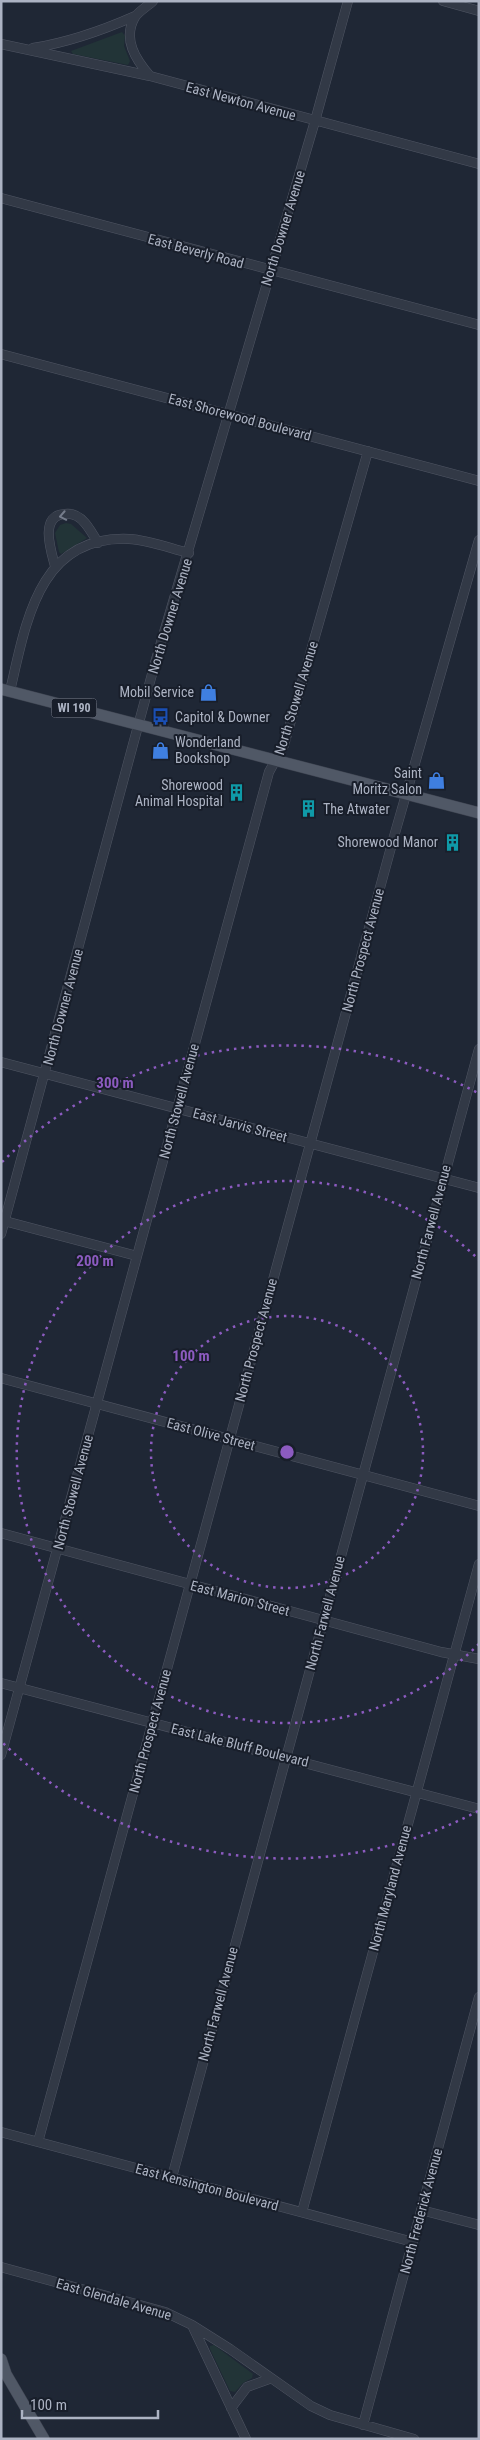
<svg xmlns="http://www.w3.org/2000/svg" width="480" height="2440" font-family="'Roboto Condensed',sans-serif">
<style>
.green{fill:#223437}
.lines{fill:none;stroke-linecap:round;stroke-linejoin:round}
.minor-casing{stroke:#505664;stroke-width:10}
.major-casing{stroke:#3c424f;stroke-width:12}
.minor{stroke:#323946;stroke-width:9}
.major{stroke:#505866;stroke-width:11}
.oneway{stroke:#757c8b}
.ring{fill:none;stroke:#8c5bc0;stroke-width:2.5;stroke-dasharray:2.5 5}
.labels{text-anchor:middle;dominant-baseline:central;stroke-width:4;stroke-linejoin:round;paint-order:stroke}
.shield{fill:#181e2a;stroke:#808695;stroke-width:1}
.shield-label{font-size:12px;font-weight:bold;fill:#acb3c3}
.street-label{font-size:14px;fill:#acb3c3;stroke:#181e2a}
.poi-label{font-size:14px;fill:#acb3c3;stroke:#181e2a;text-anchor:end}
.centre{fill:#8c5bc0;stroke:#181e2a;stroke-width:2.5}
.ring-label{font-size:15px;text-anchor:middle;font-weight:bold;fill:#8c5bc0;stroke:#181e2a;stroke-width:4;stroke-linejoin:round;paint-order:stroke}
</style>
<rect width="100%" height="100%" fill="#1f2735"/>
<path class="green" d="M122,32L125,36L124,46L130,61L128,65L73,54L71,51Z
M66,523L71,524L87,538L61,554L59,552L55,533L60,525Z
M214,2345L253,2374L252,2378L243,2383L235,2392L230,2391L210,2349V2346Z"/>
<g class="lines">
<defs>
<path id="minor" d="M443,1L479,11
M1,44L150,76L479,164
M33,48C70,42 101,31 135,16
M150,76C136,60 122,39 135,17C139,11 148,6 153,1
M1,198L479,325
M1,354L479,481
M55,566C51,551 39,515 65,514C73,513 80,517 85,523C90,529 94,536 98,543
M10,691C26,623 38,535 129,539C149,540 169,548 189,553
M1,1062L479,1188
M1,1220L137,1256
M1,1234L155,663L315,121L348,1
M1,1378L479,1506
M1,1533L441,1652L479,1659
M1,1683L479,1809
M1,1755L269,772L284,745L368,451
M1,2132L413,2242
M38,2142L393,840L479,540
M172,2177L479,1049
M421,2210L479,2225
M302,2212L479,1564
M1,2267L165,2312L192,2325L230,2349L311,2406L330,2415L414,2439
M192,2325L246,2439
M231,2408L247,2387L269,2379
M363,2425L479,1997"/>
<path id="major" d="M1,689L479,813
M1,2359L6,2374L44,2439"/>
</defs>
<use href="#minor" class="minor-casing"/>
<use href="#major" class="major-casing"/>
<use href="#minor" class="minor"/>
<use href="#major" class="major"/>
</g>
<defs><path id="oneway-chevron" d="M-2-3.5L2.5 0L-2 3.5" fill="none" stroke-width="1.6" stroke-linecap="round" stroke-linejoin="round" transform="scale(1.25)"/></defs>
<use class="oneway" href="#oneway-chevron" transform="translate(63 516) rotate(169)"/>
<g class="ring">
<circle cx="287" cy="1452" r="136"/>
<path d="M479 1644A271 271 0 1 1 479 1260"/>
<path d="M478 1811A407 407 0 0 1 2 1742M2 1162A407 407 0 0 1 478 1093"/>
</g>
<defs>
<symbol id="shop-bare" viewBox="-9 -9 18 18"><path d="M-5-2.5h2.3a2.7 3.5 0 0 1 5.4 0H5L5.5 6h-11ZM-1.5-2.5h3a1.5 2.3 0 0 0-3 0Z" fill="#3f7fe0" stroke="#181e2a" stroke-width="2.5" paint-order="stroke"/></symbol>
<symbol id="bus-bare" viewBox="-9 -9 18 18"><path d="M-5-6H5V4H4V6H2V4H-2V6H-4V4H-5ZM-3.5-4V0h7V-4ZM-3.5 1.2v1.5H-2V1.2ZM2 1.2v1.5H3.5V1.2Z" fill="#1a4fb4" stroke="#181e2a" stroke-width="2.5" paint-order="stroke"/></symbol>
<symbol id="building-bare" viewBox="-9 -9 18 18"><path d="M-4-6H4V6H1V3H-1V6H-4ZM-2.5-4.3h1.7v1.8h-1.7ZM.8-4.3h1.7v1.8H.8ZM-2.5-1h1.7V.8h-1.7ZM.8-1h1.7V.8H.8Z" fill="#0f9aa8" stroke="#181e2a" stroke-width="2.5" paint-order="stroke"/></symbol>
</defs>
<g fill-rule="evenodd">
<use href="#shop-bare" x="196" y="680" width="25" height="25"/>
<use href="#bus-bare" x="148" y="704" width="25" height="25"/>
<use href="#shop-bare" x="148" y="738" width="25" height="25"/>
<use href="#shop-bare" x="424" y="768" width="25" height="25"/>
<use href="#building-bare" x="224" y="780" width="25" height="25"/>
<use href="#building-bare" x="296" y="796" width="25" height="25"/>
<use href="#building-bare" x="440" y="830" width="25" height="25"/>
</g>
<g class="labels">
<rect class="shield" x="51.5" y="698.5" width="45" height="19" rx="4"/>
<g class="shield-label">
<text x="74" y="708">WI 190</text>
</g>
<g class="street-label">
<text transform="translate(241 101) rotate(15)">East Newton Avenue</text>
<text transform="translate(283 228) rotate(-73)">North Downer Avenue</text>
<text transform="translate(196 251) rotate(15)">East Beverly Road</text>
<text transform="translate(240 417) rotate(15)">East Shorewood Boulevard</text>
<text transform="translate(170 616) rotate(-73)">North Downer Avenue</text>
<text transform="translate(296 698) rotate(-73)">North Stowell Avenue</text>
<text transform="translate(363 950) rotate(-75)">North Prospect Avenue</text>
<text transform="translate(63 1007) rotate(-75)">North Downer Avenue</text>
<text transform="translate(179 1101) rotate(-75)">North Stowell Avenue</text>
<text transform="translate(240 1125) rotate(15)">East Jarvis Street</text>
<text transform="translate(431 1222) rotate(-75)">North Farwell Avenue</text>
<text transform="translate(256 1340) rotate(-75)">North Prospect Avenue</text>
<text transform="translate(211 1434) rotate(15)">East Olive Street</text>
<text transform="translate(73 1492) rotate(-75)">North Stowell Avenue</text>
<text transform="translate(240 1598) rotate(15)">East Marion Street</text>
<text transform="translate(325 1613) rotate(-75)">North Farwell Avenue</text>
<text transform="translate(150 1731) rotate(-75)">North Prospect Avenue</text>
<text transform="translate(240 1745) rotate(14)">East Lake Bluff Boulevard</text>
<text transform="translate(390 1888) rotate(-75)">North Maryland Avenue</text>
<text transform="translate(218 2004) rotate(-75)">North Farwell Avenue</text>
<text transform="translate(207 2187) rotate(15)">East Kensington Boulevard</text>
<text transform="translate(421 2211) rotate(-75)">North Frederick Avenue</text>
<text transform="translate(114 2299) rotate(16)">East Glendale Avenue</text>
</g>
<g class="poi-label">
<text x="194" y="692">Mobil Service</text>
<text x="175" y="717" text-anchor="start">Capitol &amp; Downer</text>
<text x="175" y="742" text-anchor="start">Wonderland<tspan x="175" dy="16">Bookshop</tspan></text>
<text x="422" y="773">Saint<tspan x="422" dy="16">Moritz Salon</tspan></text>
<text x="223" y="785">Shorewood<tspan x="223" dy="16">Animal Hospital</tspan></text>
<text x="323" y="809" text-anchor="start">The Atwater</text>
<text x="438" y="842">Shorewood Manor</text>
</g>
</g>
<circle cx="287" cy="1452" r="8" class="centre"/>
<g class="ring-label">
<text x="115" y="1088">300 m</text>
<text x="95" y="1266">200 m</text>
<text x="191" y="1361">100 m</text>
</g>
<rect width="480" height="2440" fill="none" stroke="#acb3c3" stroke-width="5"/>
<path d="M22 2410v8h136v-8" fill="none" stroke="#acb3c3" stroke-width="2.5"/>
<text x="30" y="2410" font-size="15" fill="#acb3c3" stroke="#181e2a" stroke-width="4" paint-order="stroke">100 m</text>
</svg>
